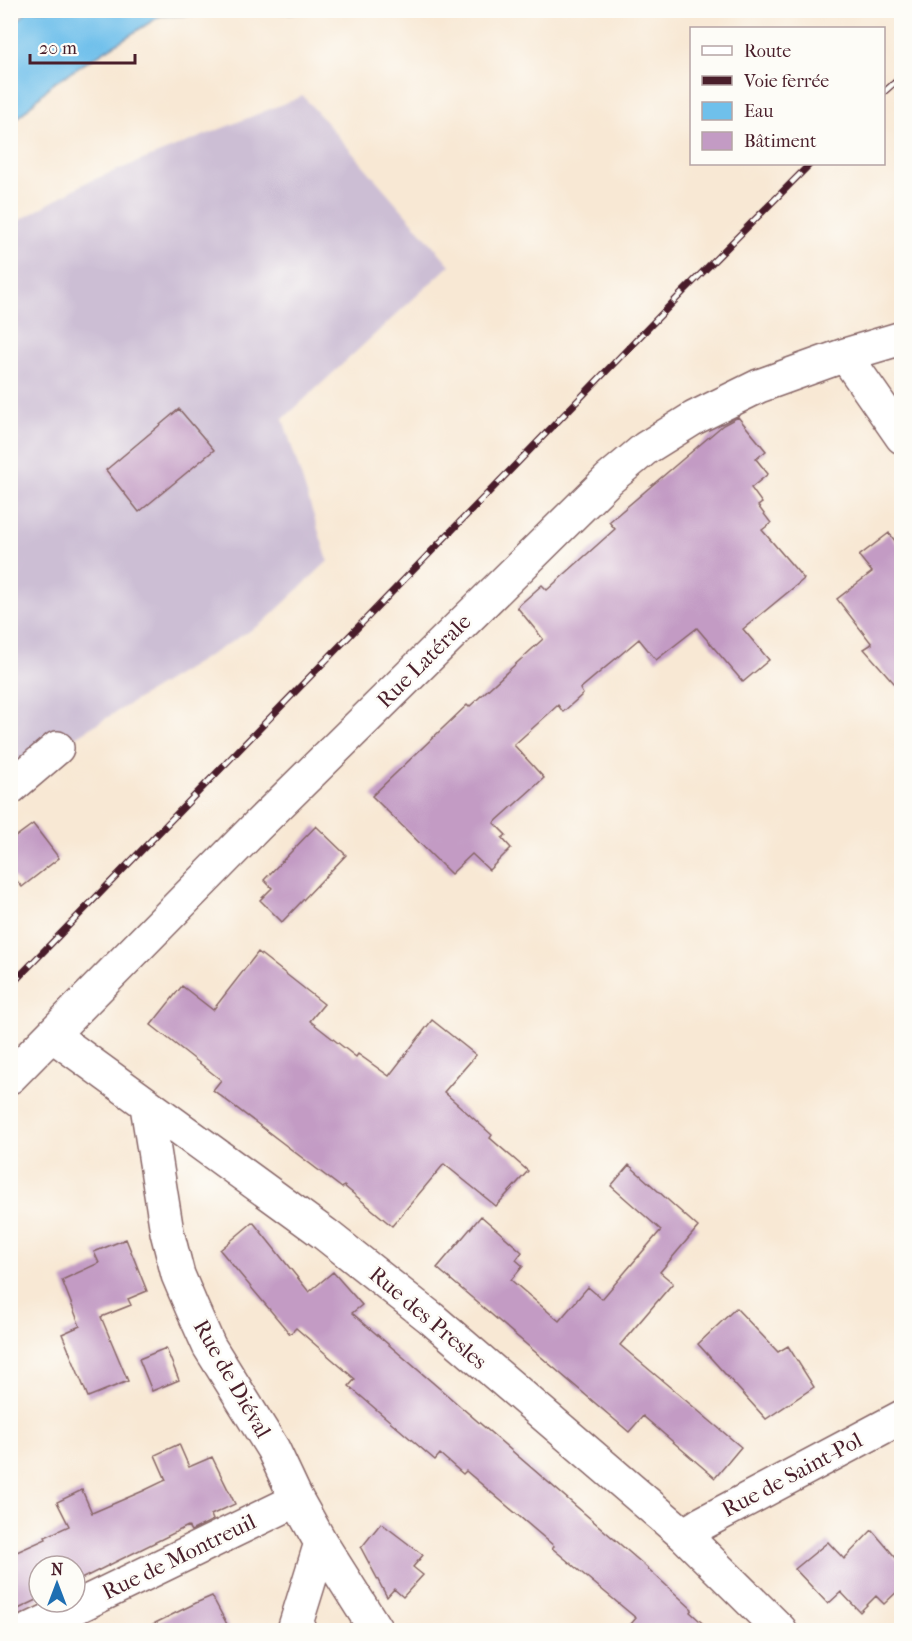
<svg xmlns="http://www.w3.org/2000/svg" width="912" height="1641" font-family="'IM FELL French Canon',serif">
<style>
.industrial{fill:#ccbed4}
.water{fill:#6fc0eb;stroke:#5c708b;stroke-width:1.5}
.building{fill:#c39bc4}
.lines{fill:none;stroke-linecap:round;stroke-linejoin:round}
.minor-casing{stroke:#876566;stroke-width:36}
.minor{stroke:#fff;stroke-width:33}
.rail-casing{stroke:#4a1f2b;stroke-width:7}
.rail{stroke:#fdfcf7;stroke-width:4.5;stroke-dasharray:14;stroke-linecap:butt}
.labels{text-anchor:middle;dominant-baseline:central;stroke-width:5;stroke-linejoin:round;paint-order:stroke}
.street-label{font-size:22px;fill:#4a1f2b;stroke:#fdfcf7}
</style>
<rect width="100%" height="100%" fill="#fdfcf7"/>
<filter id="ink" filterUnits="userSpaceOnUse"><feTurbulence type="fractalNoise" baseFrequency=".0167" numOctaves="2"/><feDisplacementMap in="SourceGraphic" scale="12" xChannelSelector="R" yChannelSelector="G"/><feConvolveMatrix kernelMatrix="1 2 1 2 8 2 1 2 1" color-interpolation-filters="sRGB"/></filter>
<filter id="wash" filterUnits="userSpaceOnUse"><feTurbulence type="fractalNoise" baseFrequency=".008" numOctaves="4" result="noise"/><feDisplacementMap in="SourceGraphic" scale="24" xChannelSelector="R" yChannelSelector="G"/><feGaussianBlur stdDeviation="1.35" result="paint"/><feColorMatrix in="noise" values="0 0 0 0 0 0 0 0 0 0 0 0 0 0 0 0 0 1.4 0 .05"/><feComposite in="paint" operator="in"/></filter>
<g filter="url(#wash)">
<rect width="100%" height="100%" fill="#f8e8d4"/>
<path class="industrial" d="M303,96L450,265L283,419L328,561L264,622L57,748L10,788V226L85,183Z"/>
<path class="water" d="M28,10H356V11L160,16L52,84L11,125V28Z"/>
<g id="blocks">
<path class="building" d="M179,409L214,450L139,512L106,470Z
M738,417L766,451L756,459L768,474L751,488L762,503L758,506L771,523L762,530L804,579L743,629L769,660L743,682L697,628L656,660L639,639L580,689L583,694L563,712L558,705L514,745L544,778L494,823L506,835L502,838L511,848L489,870L472,854L451,874L372,796L467,705L469,707L543,639L517,607L542,585L547,590L615,529L609,522L723,425Z
M889,533L902,550V692L864,649L872,644L837,599L872,572L859,556Z
M33,824L59,858L22,887L10,873V841Z
M316,826L346,855L282,922L260,900L272,888L264,880Z
M258,952L324,1004L310,1021L356,1057L358,1054L389,1076L432,1020L476,1055L444,1092L492,1135L490,1138L528,1171L496,1206L444,1164L392,1226L344,1186L342,1188L213,1090L221,1080L151,1025L182,986L213,1010Z
M629,1165L698,1227L660,1272L673,1283L620,1345L741,1447L715,1478L643,1416L629,1432L437,1268L481,1216L522,1252L516,1260L523,1266L511,1280L559,1321L588,1287L602,1299L661,1230L611,1186Z
M253,1222L309,1292L333,1272L362,1305L352,1313L643,1564L692,1609L690,1612L710,1630H626L636,1618L552,1548L554,1546L466,1471L463,1474L440,1454L435,1460L349,1386L355,1379L296,1328L290,1334L220,1250Z
M126,1239L147,1291L128,1299L131,1305L101,1317L128,1381L88,1397L62,1334L80,1326L62,1280L99,1263L94,1252Z
M736,1308L778,1352L788,1346L814,1387L766,1419L698,1344Z
M166,1348L179,1380L152,1391L139,1359Z
M179,1444L189,1467L212,1457L235,1504L211,1515L213,1520L191,1531L188,1526L75,1582V1566H39V1599L10,1613V1555L46,1539L45,1537L69,1526L57,1502L82,1490L92,1513L143,1491L166,1480L155,1455Z
M381,1523L423,1555L413,1567L423,1575L403,1597L394,1589L387,1597L361,1548Z
M872,1530L902,1565V1587L884,1604L876,1596L860,1612L841,1592L828,1604L795,1569L828,1542L844,1559Z
M212,1596L230,1630H141L198,1602Z"/>
</g>
</g>
<g filter="url(#ink)">
<use href="#blocks" fill-opacity="0" stroke="#876566" stroke-width="1.5"/>
<g class="lines">
<defs>
<path id="minor" d="M845,355L902,437
M10,788L57,748
M52,1035L325,1234L431,1318L684,1535L780,1630
M10,1077L256,827L609,479L646,448L694,418L759,386L845,355L902,338
M147,1106L167,1232L178,1275L192,1308L209,1346L273,1449L297,1500L321,1543L376,1630
M684,1535L701,1524L902,1417
M29,1630L297,1500
M294,1630L321,1543"/>
</defs>
<use href="#minor" class="minor-casing"/>
<use href="#minor" class="minor"/>
<defs>
<path id="rail" d="M884,92L902,76
M10,986L682,293L810,164"/>
</defs>
<use href="#rail" class="rail-casing"/>
<use href="#rail" class="rail"/>
</g>
</g>
<g class="labels">
<g class="street-label">
<text transform="translate(424 661) rotate(-45)">Rue Latérale</text>
<text transform="translate(428 1318) rotate(40)">Rue des Presles</text>
<text transform="translate(232 1379) rotate(60)">Rue de Diéval</text>
<text transform="translate(792 1475) rotate(-28)">Rue de Saint-Pol</text>
<text transform="translate(179 1557) rotate(-26)">Rue de Montreuil</text>
</g>
</g>
<rect width="912" height="1641" fill="none" stroke="#fdfcf7" stroke-width="36"/>
<rect x="690" y="27" width="195" height="138" fill="#fdfcf7" stroke="#b5a4a5" stroke-width="1.5"/>
<rect x="702" y="46" width="30" height="9" fill="#ffffff" stroke="#b5a4a5" stroke-width="1.5"/>
<text x="744" y="57" font-size="18" fill="#4a1f2b">Route</text>
<rect x="702" y="76" width="30" height="9" fill="#4a1f2b" stroke="#b5a4a5" stroke-width="1.5"/>
<text x="744" y="87" font-size="18" fill="#4a1f2b">Voie ferrée</text>
<rect x="702" y="102" width="30" height="18" fill="#6fc0eb" stroke="#b5a4a5" stroke-width="1.5"/>
<text x="744" y="117" font-size="18" fill="#4a1f2b">Eau</text>
<rect x="702" y="132" width="30" height="18" fill="#c39bc4" stroke="#b5a4a5" stroke-width="1.5"/>
<text x="744" y="147" font-size="18" fill="#4a1f2b">Bâtiment</text>
<g transform="translate(57 1584)"><circle r="28" fill="#fdfcf7" stroke="#b5a4a5" stroke-width="1.5"/>
<path d="M0-4.5L10 22L0 15L-10 22Z" fill="#1f6fb2"/>
<text y="-9" font-size="16" font-weight="bold" text-anchor="middle" fill="#4a1f2b">N</text>
</g>
<path d="M30 54v9h105v-9" fill="none" stroke="#4a1f2b" stroke-width="3"/>
<text x="39" y="54" font-size="18" fill="#4a1f2b" stroke="#fdfcf7" stroke-width="4.5" paint-order="stroke">20 m</text>
</svg>
